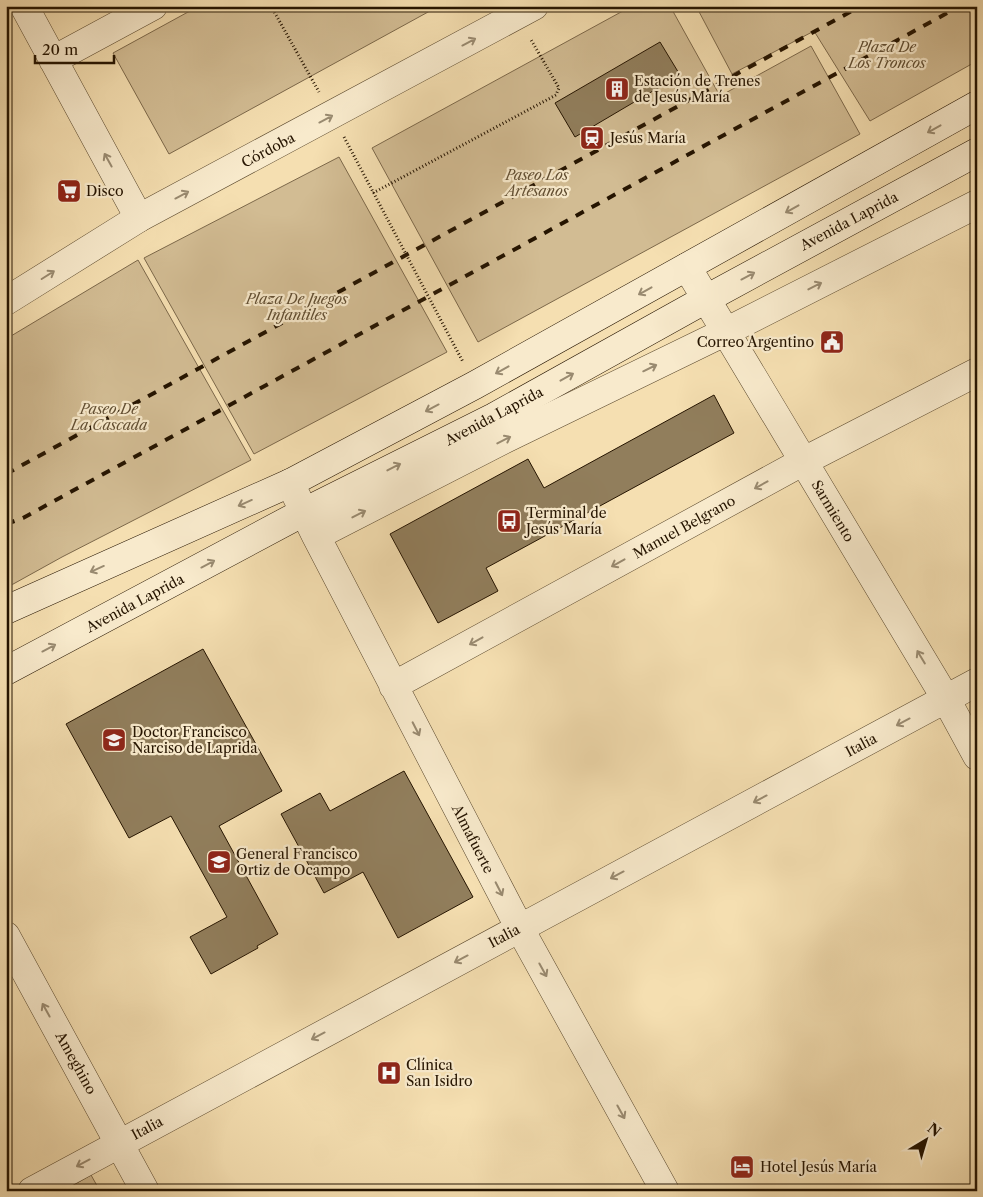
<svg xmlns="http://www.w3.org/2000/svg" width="983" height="1197" font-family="'Libre Caslon Text',serif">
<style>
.green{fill:#d2bc93;stroke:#7c684a}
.building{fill:#917e5c;stroke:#251400}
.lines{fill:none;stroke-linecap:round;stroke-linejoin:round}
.minor-casing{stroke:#59472c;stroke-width:29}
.tertiary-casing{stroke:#59472c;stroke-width:29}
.secondary-casing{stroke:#251400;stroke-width:29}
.path{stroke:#251400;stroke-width:3;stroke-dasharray:1 2.5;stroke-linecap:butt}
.minor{stroke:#f8eacc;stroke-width:28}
.tertiary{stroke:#f8eacc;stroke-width:28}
.secondary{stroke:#f8eacc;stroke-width:28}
.rail{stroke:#251400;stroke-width:4;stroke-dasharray:9 9;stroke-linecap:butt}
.oneway{stroke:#998a70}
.labels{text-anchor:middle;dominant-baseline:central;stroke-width:4.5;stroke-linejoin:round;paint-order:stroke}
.park-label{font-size:14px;font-style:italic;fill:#624f33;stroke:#f8eacc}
.poi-label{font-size:14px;fill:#251400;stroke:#f8eacc;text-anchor:start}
.street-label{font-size:14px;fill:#251400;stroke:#f8eacc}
</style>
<rect width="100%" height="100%" fill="#f5dfb1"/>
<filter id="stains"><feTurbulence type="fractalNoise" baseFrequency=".004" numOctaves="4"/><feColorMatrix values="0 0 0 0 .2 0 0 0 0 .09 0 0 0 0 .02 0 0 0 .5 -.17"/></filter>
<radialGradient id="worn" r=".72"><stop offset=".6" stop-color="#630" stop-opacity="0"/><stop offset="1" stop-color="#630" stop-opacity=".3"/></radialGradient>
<path class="green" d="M199,6H439L169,154L113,53Z
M632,6H670L720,96L811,46L860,134L478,342L372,148Z
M696,6H977V61L870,121L814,31L732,74Z
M339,157L447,352L254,454L144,258Z
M138,260L251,460L62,557L6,588V339Z
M91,1175L100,1191H63Z"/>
<path class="building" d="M660,42L680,75L575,137L555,103Z
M714,395L734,433L486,568L498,591L438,623L390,534L528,459L544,488Z
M203,649L282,791L219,826L278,934L257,946L258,948L211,974L190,937L227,917L171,816L129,838L66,724Z
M404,771L473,897L398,938L363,872L324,893L281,814L320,793L330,811Z"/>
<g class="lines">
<defs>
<path id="minor" d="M24,6L139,218
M53,60L153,6
M687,267L946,699L977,756
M290,483L316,536L519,927L665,1191
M316,536L505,439L725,332L977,204
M393,686L804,461L977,372
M32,1191L977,682"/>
<path id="tertiary" d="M6,301L139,218L534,6
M6,936L145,1191"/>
<path id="secondary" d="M6,610L290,483L475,385L977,105
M6,671L304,512L494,417L706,299L977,152"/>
</defs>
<use href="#minor" class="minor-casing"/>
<use href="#tertiary" class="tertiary-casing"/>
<use href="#secondary" class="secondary-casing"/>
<path class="path" d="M271,6L319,92
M344,137L463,362
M373,193L556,95L559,88L530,38"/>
<use href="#minor" class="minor"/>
<use href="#tertiary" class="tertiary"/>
<use href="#secondary" class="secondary"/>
<path class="rail" d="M6,474L861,6
M6,524L23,518L960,6"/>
</g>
<defs><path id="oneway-shaft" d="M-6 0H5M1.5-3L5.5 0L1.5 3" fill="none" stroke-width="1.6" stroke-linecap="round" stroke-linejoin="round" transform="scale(1.25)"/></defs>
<g class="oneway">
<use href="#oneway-shaft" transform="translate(469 42) rotate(-28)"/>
<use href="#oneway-shaft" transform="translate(326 119) rotate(-28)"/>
<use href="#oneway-shaft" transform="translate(934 129) rotate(151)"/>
<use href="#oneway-shaft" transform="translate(108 160) rotate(-119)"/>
<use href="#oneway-shaft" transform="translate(182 195) rotate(-28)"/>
<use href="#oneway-shaft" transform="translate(792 209) rotate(151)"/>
<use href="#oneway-shaft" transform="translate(48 275) rotate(-32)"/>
<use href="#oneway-shaft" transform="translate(748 276) rotate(-28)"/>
<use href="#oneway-shaft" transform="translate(815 286) rotate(-27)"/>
<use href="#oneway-shaft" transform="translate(645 291) rotate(151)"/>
<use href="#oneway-shaft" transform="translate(650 368) rotate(-26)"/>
<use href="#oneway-shaft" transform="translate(502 370) rotate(151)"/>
<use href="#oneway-shaft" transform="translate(567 377) rotate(-29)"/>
<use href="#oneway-shaft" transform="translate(432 408) rotate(152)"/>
<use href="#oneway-shaft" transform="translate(504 440) rotate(-27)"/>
<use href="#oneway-shaft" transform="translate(394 467) rotate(-27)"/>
<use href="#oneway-shaft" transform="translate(761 485) rotate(151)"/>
<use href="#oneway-shaft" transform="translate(245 503) rotate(156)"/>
<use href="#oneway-shaft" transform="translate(359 514) rotate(-27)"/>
<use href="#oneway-shaft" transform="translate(618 563) rotate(151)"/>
<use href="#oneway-shaft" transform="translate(208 564) rotate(-28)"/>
<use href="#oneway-shaft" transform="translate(97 569) rotate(156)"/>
<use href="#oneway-shaft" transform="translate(476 641) rotate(151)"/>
<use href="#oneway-shaft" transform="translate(49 648) rotate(-28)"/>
<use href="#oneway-shaft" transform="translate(921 657) rotate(-121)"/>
<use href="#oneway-shaft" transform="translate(903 722) rotate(152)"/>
<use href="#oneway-shaft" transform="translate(416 729) rotate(63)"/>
<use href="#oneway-shaft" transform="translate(760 799) rotate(152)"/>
<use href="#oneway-shaft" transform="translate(617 875) rotate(152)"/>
<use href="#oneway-shaft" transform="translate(499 889) rotate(63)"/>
<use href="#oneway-shaft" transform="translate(461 959) rotate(152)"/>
<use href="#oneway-shaft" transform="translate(543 970) rotate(61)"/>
<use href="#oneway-shaft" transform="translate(46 1010) rotate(-119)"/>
<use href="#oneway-shaft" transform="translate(318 1036) rotate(152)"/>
<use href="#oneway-shaft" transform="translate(621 1112) rotate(61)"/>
<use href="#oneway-shaft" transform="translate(83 1163) rotate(152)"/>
</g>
<defs>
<symbol id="building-square" viewBox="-11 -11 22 22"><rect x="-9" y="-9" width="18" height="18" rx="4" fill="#8f2418" stroke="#f8eacc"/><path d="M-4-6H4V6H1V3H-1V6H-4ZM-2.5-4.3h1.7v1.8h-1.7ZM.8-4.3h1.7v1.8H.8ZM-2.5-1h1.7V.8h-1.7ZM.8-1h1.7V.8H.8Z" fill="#fff"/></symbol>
<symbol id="station-square" viewBox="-11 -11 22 22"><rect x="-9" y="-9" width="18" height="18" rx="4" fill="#8f2418" stroke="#f8eacc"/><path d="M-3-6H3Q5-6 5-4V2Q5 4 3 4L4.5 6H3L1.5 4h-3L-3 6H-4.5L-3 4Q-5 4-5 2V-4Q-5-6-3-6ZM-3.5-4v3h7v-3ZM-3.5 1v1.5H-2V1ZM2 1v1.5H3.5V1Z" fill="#fff"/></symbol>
<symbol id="supermarket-square" viewBox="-11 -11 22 22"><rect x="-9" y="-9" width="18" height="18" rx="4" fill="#8f2418" stroke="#f8eacc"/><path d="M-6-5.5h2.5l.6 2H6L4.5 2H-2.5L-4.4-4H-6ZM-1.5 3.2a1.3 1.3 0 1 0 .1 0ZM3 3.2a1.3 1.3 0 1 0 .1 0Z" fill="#fff"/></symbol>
<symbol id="civic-square" viewBox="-11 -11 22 22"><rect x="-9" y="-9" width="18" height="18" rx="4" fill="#8f2418" stroke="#f8eacc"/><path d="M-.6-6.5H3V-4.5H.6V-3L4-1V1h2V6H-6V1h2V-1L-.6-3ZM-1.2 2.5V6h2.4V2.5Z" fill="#fff"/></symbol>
<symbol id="bus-square" viewBox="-11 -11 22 22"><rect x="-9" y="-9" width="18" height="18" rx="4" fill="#8f2418" stroke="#f8eacc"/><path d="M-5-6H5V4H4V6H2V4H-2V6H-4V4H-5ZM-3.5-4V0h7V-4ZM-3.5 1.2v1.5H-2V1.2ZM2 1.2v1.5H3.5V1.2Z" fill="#fff"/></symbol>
<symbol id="school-square" viewBox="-11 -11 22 22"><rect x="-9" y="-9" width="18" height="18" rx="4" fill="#8f2418" stroke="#f8eacc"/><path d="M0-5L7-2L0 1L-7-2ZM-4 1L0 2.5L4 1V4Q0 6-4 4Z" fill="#fff"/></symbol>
<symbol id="hospital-square" viewBox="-11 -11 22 22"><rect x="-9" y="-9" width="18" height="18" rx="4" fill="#8f2418" stroke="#f8eacc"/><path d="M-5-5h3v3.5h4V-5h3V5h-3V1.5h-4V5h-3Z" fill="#fff"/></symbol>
<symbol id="hotel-square" viewBox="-11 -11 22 22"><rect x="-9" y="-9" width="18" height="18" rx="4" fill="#8f2418" stroke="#f8eacc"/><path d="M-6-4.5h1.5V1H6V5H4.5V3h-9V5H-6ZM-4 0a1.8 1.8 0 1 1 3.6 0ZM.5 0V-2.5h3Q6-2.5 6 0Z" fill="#fff"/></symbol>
</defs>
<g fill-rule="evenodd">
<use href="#building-square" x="603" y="75" width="28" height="28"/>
<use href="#station-square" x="578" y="124" width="28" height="28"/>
<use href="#supermarket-square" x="55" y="177" width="28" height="28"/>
<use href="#civic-square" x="818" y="328" width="28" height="28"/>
<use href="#bus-square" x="495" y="507" width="28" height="28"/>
<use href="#school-square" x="100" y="726" width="28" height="28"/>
<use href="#school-square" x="205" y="848" width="28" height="28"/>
<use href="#hospital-square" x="375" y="1059" width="28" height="28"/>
<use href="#hotel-square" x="728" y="1153" width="28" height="28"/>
</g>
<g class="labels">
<g class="park-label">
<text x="887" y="47">Plaza De<tspan x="887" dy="16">Los Troncos</tspan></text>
<text x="537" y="175">Paseo Los<tspan x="537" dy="16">Artesanos</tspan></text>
<text x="297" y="299">Plaza De Juegos<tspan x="297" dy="16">Infantiles</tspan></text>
<text x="109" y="409">Paseo De<tspan x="109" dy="16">La Cascada</tspan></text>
</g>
<g class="poi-label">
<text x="634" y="81">Estación de Trenes<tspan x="634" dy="16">de Jesús María</tspan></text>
<text x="610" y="138">Jesús María</text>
<text x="86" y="191">Disco</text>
<text x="814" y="342" text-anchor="end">Correo Argentino</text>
<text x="526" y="513">Terminal de<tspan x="526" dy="16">Jesús María</tspan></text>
<text x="132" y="732">Doctor Francisco<tspan x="132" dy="16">Narciso de Laprida</tspan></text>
<text x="236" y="854">General Francisco<tspan x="236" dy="16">Ortiz de Ocampo</tspan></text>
<text x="406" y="1065">Clínica<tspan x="406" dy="16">San Isidro</tspan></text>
<text x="760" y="1167">Hotel Jesús María</text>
</g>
<g class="street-label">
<text transform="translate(268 150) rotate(-28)">Córdoba</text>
<text transform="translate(849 221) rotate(-28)">Avenida Laprida</text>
<text transform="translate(494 416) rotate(-28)">Avenida Laprida</text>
<text transform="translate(833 511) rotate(59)">Sarmiento</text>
<text transform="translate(684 527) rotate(-29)">Manuel Belgrano</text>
<text transform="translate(135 603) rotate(-28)">Avenida Laprida</text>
<text transform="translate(861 745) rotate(-28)">Italia</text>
<text transform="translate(473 839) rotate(63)">Almafuerte</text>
<text transform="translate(504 936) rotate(-28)">Italia</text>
<text transform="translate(76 1063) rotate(61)">Ameghino</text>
<text transform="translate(147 1128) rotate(-28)">Italia</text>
</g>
</g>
<rect width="983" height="1197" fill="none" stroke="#f5dfb1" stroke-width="25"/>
<rect x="8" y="8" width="968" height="1182" fill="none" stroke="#251400" stroke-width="2.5"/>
<rect x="12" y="12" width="958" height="1172" fill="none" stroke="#251400"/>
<g transform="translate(926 1140) rotate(38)" stroke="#f8eacc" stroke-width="4" paint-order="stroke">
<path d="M0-4L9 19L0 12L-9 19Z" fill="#251400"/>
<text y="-8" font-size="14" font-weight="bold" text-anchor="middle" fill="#251400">N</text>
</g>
<path d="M35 55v8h79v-8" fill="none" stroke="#251400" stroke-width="2.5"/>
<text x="42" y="55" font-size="15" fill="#251400" stroke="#f8eacc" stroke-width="4" paint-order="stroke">20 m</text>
<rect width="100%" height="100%" filter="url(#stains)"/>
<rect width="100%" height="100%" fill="url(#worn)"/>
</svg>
